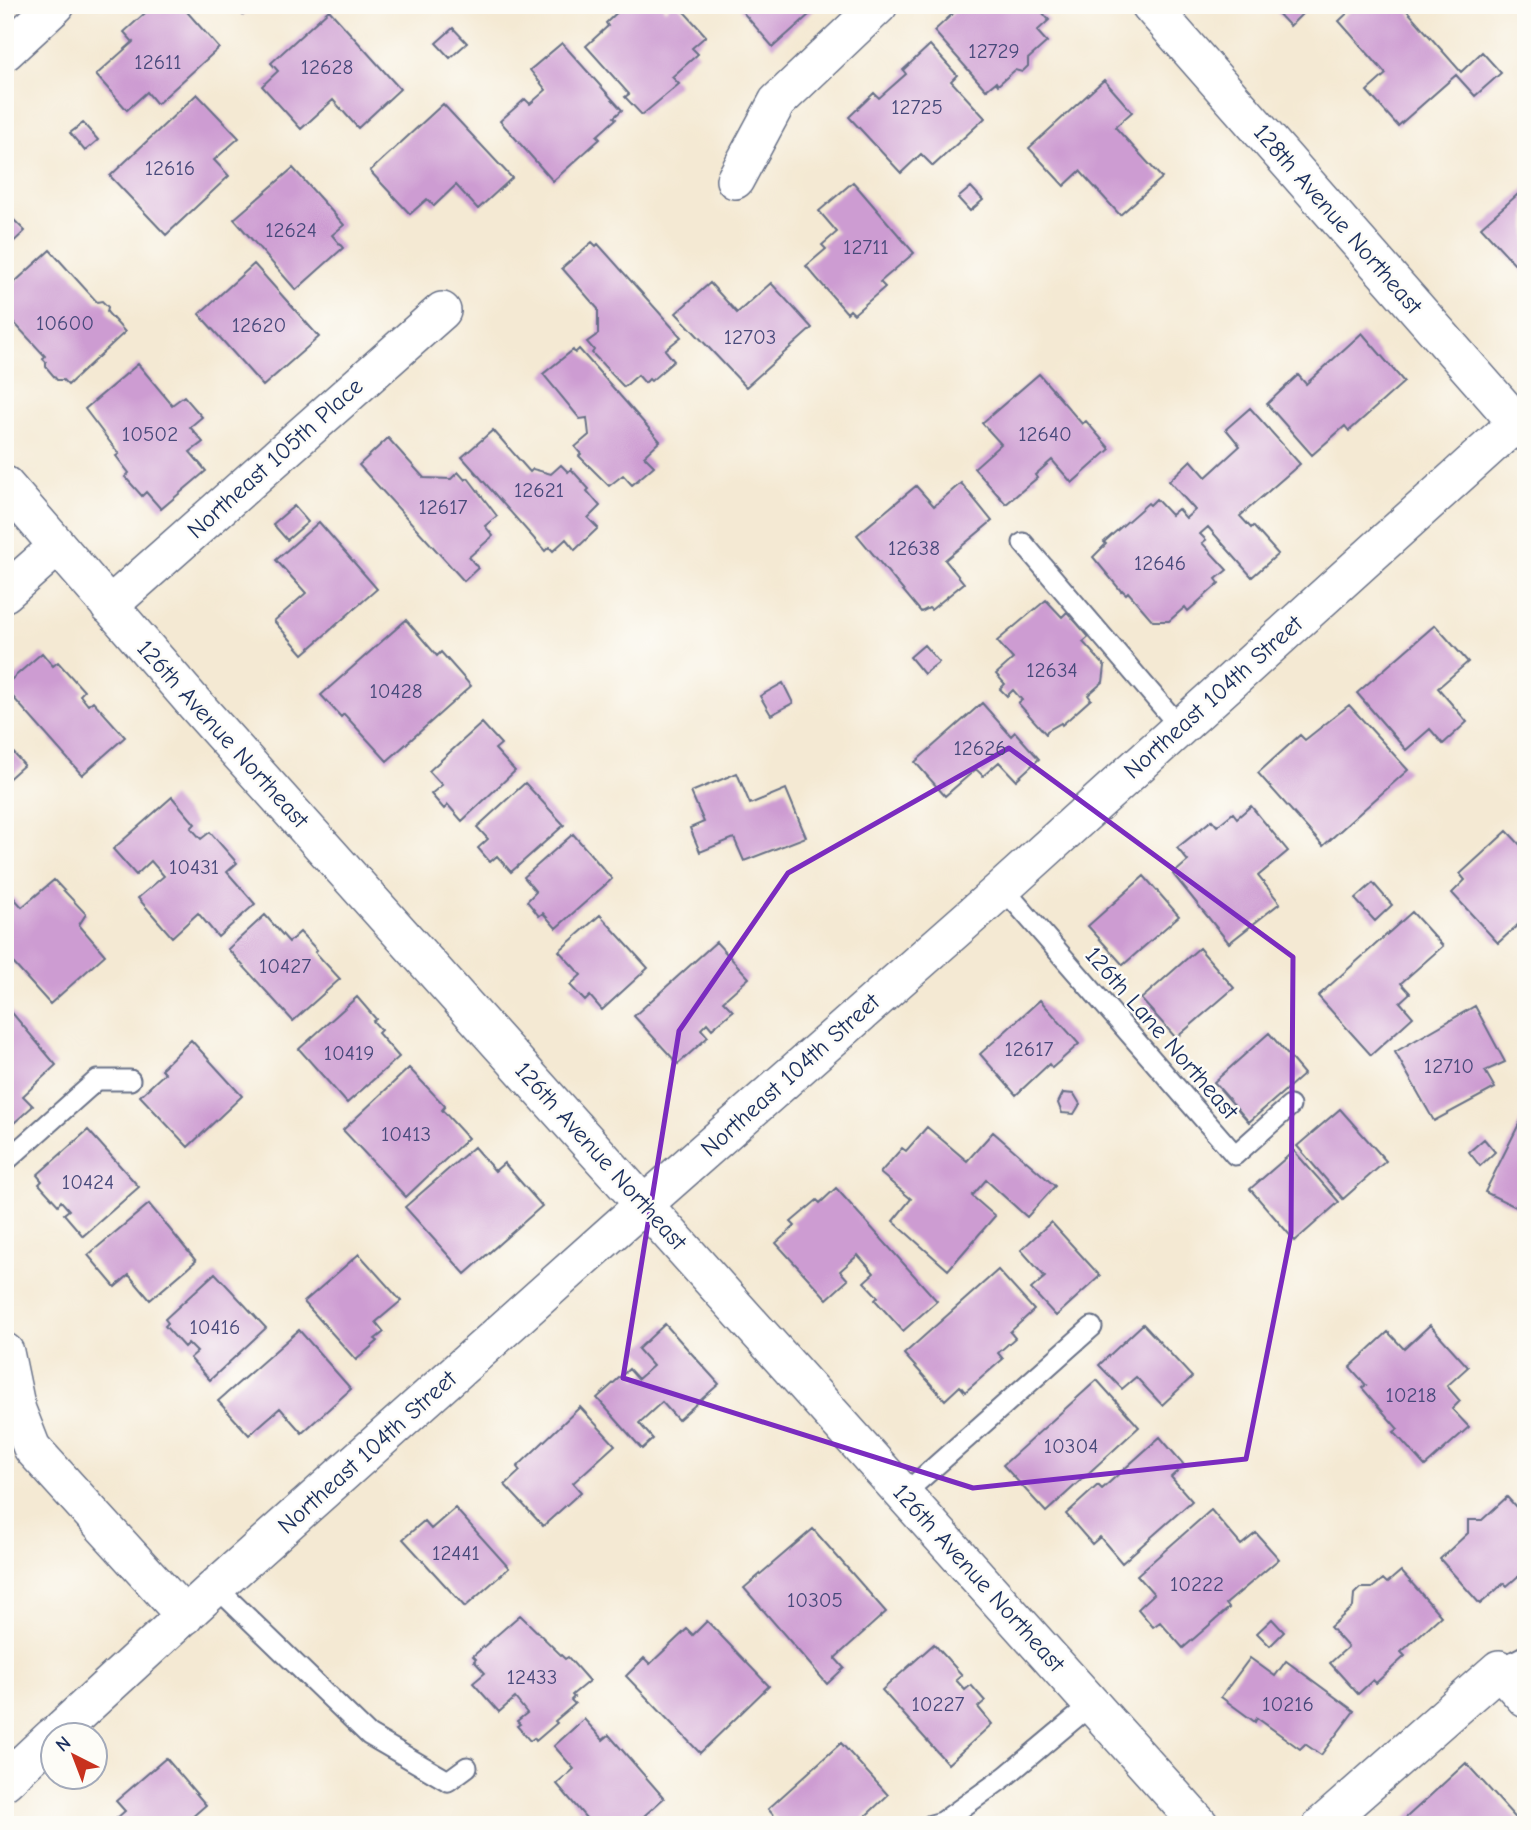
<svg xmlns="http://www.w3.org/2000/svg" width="1531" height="1830" font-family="'Comic Neue',sans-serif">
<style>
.building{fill:#cd9cd2}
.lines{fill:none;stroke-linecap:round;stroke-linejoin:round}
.service-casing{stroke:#677087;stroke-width:23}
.minor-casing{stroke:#677087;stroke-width:40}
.service{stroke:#fff;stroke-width:19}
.minor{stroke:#fff;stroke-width:37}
.marked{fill:none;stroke:#7b2cbf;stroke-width:5;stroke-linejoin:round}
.labels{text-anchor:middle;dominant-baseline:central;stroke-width:5;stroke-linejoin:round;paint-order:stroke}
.number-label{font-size:21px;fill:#484a7b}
.street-label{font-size:24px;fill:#1b2f5e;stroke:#fdfcf7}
</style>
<rect width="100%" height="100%" fill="#fdfcf7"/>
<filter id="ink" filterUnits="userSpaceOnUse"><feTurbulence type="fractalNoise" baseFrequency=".0143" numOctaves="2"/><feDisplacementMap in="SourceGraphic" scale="14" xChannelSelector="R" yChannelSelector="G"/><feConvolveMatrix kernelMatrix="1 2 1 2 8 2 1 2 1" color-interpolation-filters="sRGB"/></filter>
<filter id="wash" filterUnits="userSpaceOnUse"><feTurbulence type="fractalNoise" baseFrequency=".00686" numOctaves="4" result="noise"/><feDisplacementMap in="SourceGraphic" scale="28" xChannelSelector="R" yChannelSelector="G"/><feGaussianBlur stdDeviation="1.57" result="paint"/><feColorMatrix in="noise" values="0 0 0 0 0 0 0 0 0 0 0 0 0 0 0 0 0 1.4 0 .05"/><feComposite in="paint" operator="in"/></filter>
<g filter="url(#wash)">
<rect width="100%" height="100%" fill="#f4e9d3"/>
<g id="blocks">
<path class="building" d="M154,5H181L219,48L157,104L147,92L127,110L96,75L133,42L124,32Z
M234,5H254L243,15Z
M625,5L628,8L631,5H661L665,10L671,5H678L706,36L692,48L698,54L672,77L679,84L642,115L625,97L629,94L586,46L608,26L606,23Z
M745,5H820L773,47L740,9Z
M962,5H1036L1049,20L1037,31L1047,42L1028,59V66L1022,72L1015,70L998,85L996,82L986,90L934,31Z
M1270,5H1311L1290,26Z
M1356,5H1402L1461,72L1482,52L1501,73L1475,96L1456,75L1398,126L1367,91L1386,74L1339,21Z
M329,10L400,89L358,128L333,100L301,129L262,86L278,71L271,63Z
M453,28L467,43L450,58L436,43Z
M562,43L622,110L614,117L616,119L597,136L600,139L553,181L500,121L525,99L530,104L546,90L530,70Z
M930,45L957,75L951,81L985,118L933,166L921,154L901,173L849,117L874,93L879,98L906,74L903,70Z
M1104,80L1132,112L1115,127L1162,178L1120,215L1080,171L1064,186L1029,148Z
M197,94L239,138L214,160L229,176L166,235L110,176Z
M443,104L512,178L478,209L456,185L434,206L427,199L410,214L370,171Z
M83,123L98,140L85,151L70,133Z
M293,168L344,225L332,235L343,248L296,290L234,219Z
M853,182L914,253L880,282L885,287L854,314L850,310L847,313L806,266L826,249L822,245L837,232L819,211Z
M971,187L983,200L970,211L958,198Z
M1526,187V276L1481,227Z
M5,211L25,231L5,250Z
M592,242L596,246L598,244L681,337L665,350L674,361L651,381L649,379L645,383L638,375L624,387L592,353L594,350L587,342L598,334V309L562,268Z
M50,250L97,302L102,301L108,307L107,312L125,332L68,385L63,380H57L46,367V362L43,359L45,356L6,314L7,312L5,310V291Z
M254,264L319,337L263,386L199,314Z
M710,283L737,313L771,283L812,328L746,387L676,313Z
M1362,333L1404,382L1349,431L1345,426L1312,455L1267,404L1298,375L1306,384Z
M579,349L660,441L644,456L654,466L632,485L623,475L609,486L579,456L581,454L575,447L589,435L587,418L580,419L543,374L573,350L575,353Z
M138,364L172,405L184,396L202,417L190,427L203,442L190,452L206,471L161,509L146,492L142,496L125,477L129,473L116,456L119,454L85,409Z
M1039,374L1082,424L1086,421L1110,449L1072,483L1052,460L1035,475L1037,478L1006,504L974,468L1001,444L982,423Z
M1250,408L1300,464L1240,516L1251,528L1253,526L1278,554L1252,577L1208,527L1200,534L1206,540L1202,543L1227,570L1216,579L1219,583L1188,611L1185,607L1169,621H1153L1128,592L1126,594L1122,590L1121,591L1093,557L1106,544L1104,542L1148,503L1150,505L1156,499L1171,515L1178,509L1186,518L1195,510L1169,481L1191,460L1206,477L1240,446L1226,429Z
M493,430L530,472L533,469L551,474L561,465L568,472L571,469L589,489L587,491L600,506L588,518L598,528L575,550L566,539L553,551L549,547L545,551L462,457Z
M388,438L424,478L451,479L458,472L465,480L468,478L497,516L485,526L493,536L469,557L478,568L464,581L359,465Z
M961,483L992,521L945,560L964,583L931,610L929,608L921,612L857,535L916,486L934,506Z
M294,506L308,522L287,540L273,524Z
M319,522L377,589L303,654L274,621L306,593L276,560Z
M1046,600L1062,617L1067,612L1089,637L1083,642L1105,666L1103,682L1088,695L1091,699L1062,725L1061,723L1047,731L1046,734L1018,703L1022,700L1013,690L1007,696L1000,689L1005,684L996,674L1013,659L997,641Z
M406,620L437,656L441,652L471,686L387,761L344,714L341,717L321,695Z
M1435,625L1468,662L1438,688L1467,722L1443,744L1430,729L1406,750L1357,693Z
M924,645L939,662L924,674L910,657Z
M42,653L53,666L58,662L84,691L80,695L88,705L93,701L125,737L82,775L5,688V685Z
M783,683L793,703L771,715L760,696Z
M982,703L1011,736L1015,732L1039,759L1016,780L999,762L983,776L976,769L945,796L915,762Z
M1349,705L1408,770L1323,846L1258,773L1300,735L1305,740Z
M482,723L501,744L495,749L515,771L462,821L448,805L444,809L431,794L442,785L429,771Z
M5,743L24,765L5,782Z
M737,773L750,804L786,789L806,837L744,861L734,838L700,852L690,828L704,822L691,792Z
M525,783L564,825L511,872L497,856L490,862L478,848L488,839L477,827Z
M172,797L195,824L191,828L201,839L210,832L237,863L227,872L255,904L218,937L198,913L172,937L138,898L164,876L151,861L136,875L113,849Z
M1251,806L1288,851L1258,876L1280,903L1229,943L1173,874L1188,861L1177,848L1212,820L1217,826L1233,813L1237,818Z
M1507,831L1526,851V927L1521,922L1498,943L1452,893L1465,880L1460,874Z
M573,834L612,879L556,928L543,913L539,916L527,901L536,892L524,877Z
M1144,876L1179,916L1123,965L1088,926Z
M54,880L86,914L79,925L105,955L50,1004L5,954V905L13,897L22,907Z
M1373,883L1392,905L1375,921L1355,899Z
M1412,912L1443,946L1401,983L1410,993L1400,1002L1413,1017L1371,1055L1318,996Z
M265,915L289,942L300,932L317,950L315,952L340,979L293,1021L228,949Z
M600,915L648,968L602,1010L590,996L585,1001L570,985L581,975L559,951Z
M716,942L749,978L723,1001L733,1011L712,1029L707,1023L701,1029L708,1037L678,1064L634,1016Z
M1199,948L1234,988L1176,1038L1141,999Z
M357,997L376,1019L373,1021L381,1030L378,1033L399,1057L347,1103L299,1049Z
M1040,1000L1079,1044L1052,1068L1049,1064L1016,1095L980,1054Z
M1475,1006L1505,1062L1485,1071L1495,1088L1434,1121L1395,1052Z
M8,1008L56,1065L23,1096L33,1106L5,1131V1010Z
M1269,1033L1304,1074L1249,1122L1214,1082Z
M191,1040L242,1096L188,1147L140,1096L165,1073L161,1069Z
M409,1068L445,1106L442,1110L468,1138L406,1197L343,1130Z
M1063,1093L1074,1094L1080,1104L1074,1114L1062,1113L1058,1103Z
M1340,1109L1386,1161L1343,1199L1297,1146Z
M1526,1110V1212L1485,1192Z
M927,1127L967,1161L993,1132L1055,1186L1027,1217L986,1180L972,1196L995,1216L948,1270L893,1221L911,1199L880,1173L902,1148L906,1151Z
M88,1130L139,1187L83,1236L64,1214L69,1210L61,1201L58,1205L39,1184L42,1181L37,1175Z
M1484,1139L1495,1152L1480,1166L1469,1152Z
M474,1147L495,1171L504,1163L542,1206L465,1274L405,1207Z
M1294,1151L1339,1202L1295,1241L1250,1189Z
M836,1188L937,1301L903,1331L875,1300L878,1297L864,1282L874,1273L858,1255L840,1271L848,1280L827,1299L776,1243L795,1226L791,1222L817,1200L820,1203Z
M149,1204L196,1261L150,1300L129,1275L115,1287L88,1255Z
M1051,1222L1100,1276L1056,1316L1031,1289L1045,1277L1021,1250Z
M359,1254L401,1301L376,1322L384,1332L375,1339L378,1341L356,1360L304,1302Z
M998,1270L1034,1310L1010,1332L1015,1338L998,1353L1003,1359L965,1392L960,1386L945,1400L904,1354Z
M215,1273L266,1328L210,1380L190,1358L197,1352L188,1343L184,1347L165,1326L168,1323L165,1319Z
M665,1324L719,1384L678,1420L662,1402L639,1423L653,1439L642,1449L597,1398L629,1369L638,1379L653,1366L638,1349Z
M1143,1324L1192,1377L1162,1405L1136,1377L1122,1389L1099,1365Z
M1430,1325L1468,1367L1447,1386L1460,1401L1452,1409L1469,1427L1425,1466L1394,1432L1398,1429L1362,1388L1366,1385L1350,1367L1388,1332L1404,1349Z
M299,1330L351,1389L302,1433L280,1408L249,1435L218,1401Z
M1097,1380L1139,1427L1046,1512L1003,1465Z
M580,1407L615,1445L573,1483L581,1492L543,1526L505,1485L520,1471L517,1467Z
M1160,1437L1184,1465L1171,1477L1192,1501L1122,1563L1100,1537L1092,1544L1066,1514L1098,1485L1102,1489Z
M1507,1497L1526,1518V1573L1524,1571L1507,1586L1504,1583L1480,1604L1440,1559L1468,1533V1520H1482Z
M455,1508L509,1568L465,1607L403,1539L424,1521L431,1529Z
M1211,1510L1241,1545L1256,1533L1279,1559L1226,1604L1229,1608L1183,1648L1160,1622L1153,1627L1138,1609L1154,1594L1137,1575Z
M813,1529L886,1612L835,1658L844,1668L827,1684L744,1588Z
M1401,1571L1441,1616L1401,1652L1405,1656L1376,1683L1373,1680L1358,1694L1330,1663L1348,1647L1330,1627L1353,1607L1354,1594L1360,1588H1372L1383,1579L1387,1583Z
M520,1615L565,1659L568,1657L589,1681L572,1695L574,1697L571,1700L575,1704L555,1721L557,1723L536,1741L534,1738L530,1741L517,1726L520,1724L517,1721L527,1713L515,1698L499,1712L473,1683L485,1673L474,1661L476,1659L473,1656Z
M1272,1619L1284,1632L1270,1646L1257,1633Z
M707,1621L769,1686L700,1753L626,1676L644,1658L650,1664L687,1629L693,1635Z
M934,1644L962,1675L956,1680L965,1690L971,1685L985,1701L978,1707L992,1724L948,1764L882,1690Z
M1250,1658L1275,1676L1286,1661L1354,1711L1321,1755L1305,1744L1300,1749L1257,1718L1255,1722L1221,1697Z
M584,1719L603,1740L609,1735L664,1798L634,1825H592L557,1784L574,1769L554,1746Z
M841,1743L888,1795L856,1825H782L768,1809Z
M166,1758L206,1805L183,1825H109L125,1811L116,1801Z
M1466,1763L1522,1825H1398Z"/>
</g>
</g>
<g filter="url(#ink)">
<use href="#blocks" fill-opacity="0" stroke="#677087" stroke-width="2"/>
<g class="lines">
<defs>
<path id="service" d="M1023,543L1180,727
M1003,888L1235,1155L1290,1106
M5,1162L97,1080H130
M904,1494L1092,1327
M216,1587L369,1735L448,1781L467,1767
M1499,1669L1526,1655
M931,1825L942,1822L1006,1776L1092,1704"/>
<path id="minor" d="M1150,5L1526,433
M5,52L56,5
M735,180L777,102L879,5
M5,485L194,703L1200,1825
M5,593L58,546
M109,606L442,311
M5,1352L17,1410L32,1448L185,1616
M54,1736L209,1593L615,1230L1003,888L1526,414
M5,1781L52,1737
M1322,1825L1499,1669L1526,1699"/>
</defs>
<use href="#service" class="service-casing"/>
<use href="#minor" class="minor-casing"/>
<use href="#service" class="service"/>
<use href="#minor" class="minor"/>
</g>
</g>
<path class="marked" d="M1009,748L1293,957L1291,1234L1246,1459L973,1488L623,1378L679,1031L788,873Z"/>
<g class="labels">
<g class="number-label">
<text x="994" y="51">12729</text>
<text x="158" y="62">12611</text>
<text x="327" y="67">12628</text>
<text x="917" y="107">12725</text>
<text x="170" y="168">12616</text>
<text x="291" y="230">12624</text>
<text x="866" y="247">12711</text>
<text x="65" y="323">10600</text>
<text x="259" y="325">12620</text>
<text x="750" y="337">12703</text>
<text x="150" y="434">10502</text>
<text x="1045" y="434">12640</text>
<text x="539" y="490">12621</text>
<text x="443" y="507">12617</text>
<text x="914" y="548">12638</text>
<text x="1160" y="563">12646</text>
<text x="1052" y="670">12634</text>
<text x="396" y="691">10428</text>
<text x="980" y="748">12626</text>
<text x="194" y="867">10431</text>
<text x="285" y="966">10427</text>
<text x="1029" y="1049">12617</text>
<text x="349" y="1053">10419</text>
<text x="1449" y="1066">12710</text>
<text x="406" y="1134">10413</text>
<text x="88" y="1182">10424</text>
<text x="215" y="1327">10416</text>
<text x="1411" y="1395">10218</text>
<text x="1071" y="1446">10304</text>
<text x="456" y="1553">12441</text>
<text x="1197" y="1584">10222</text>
<text x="815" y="1600">10305</text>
<text x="532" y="1677">12433</text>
<text x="938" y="1704">10227</text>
<text x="1288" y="1704">10216</text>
</g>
<g class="street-label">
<text transform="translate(1338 219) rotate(49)">128th Avenue Northeast</text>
<text transform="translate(275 458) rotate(-42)">Northeast 105th Place</text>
<text transform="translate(1213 697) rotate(-42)">Northeast 104th Street</text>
<text transform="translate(223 734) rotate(48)">126th Avenue Northeast</text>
<text transform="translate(1162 1033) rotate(49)">126th Lane Northeast</text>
<text transform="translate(790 1075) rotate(-42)">Northeast 104th Street</text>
<text transform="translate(601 1156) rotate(48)">126th Avenue Northeast</text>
<text transform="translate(367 1452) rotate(-42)">Northeast 104th Street</text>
<text transform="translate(979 1578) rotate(48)">126th Avenue Northeast</text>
</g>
</g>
<rect width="1531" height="1830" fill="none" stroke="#fdfcf7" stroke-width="28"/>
<g transform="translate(74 1756) rotate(318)"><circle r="33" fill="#fdfcf7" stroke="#a3aaba" stroke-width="2"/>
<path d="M0-5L12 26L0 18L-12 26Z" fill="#c8321e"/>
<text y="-10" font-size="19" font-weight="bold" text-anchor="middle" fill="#1b2f5e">N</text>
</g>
</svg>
